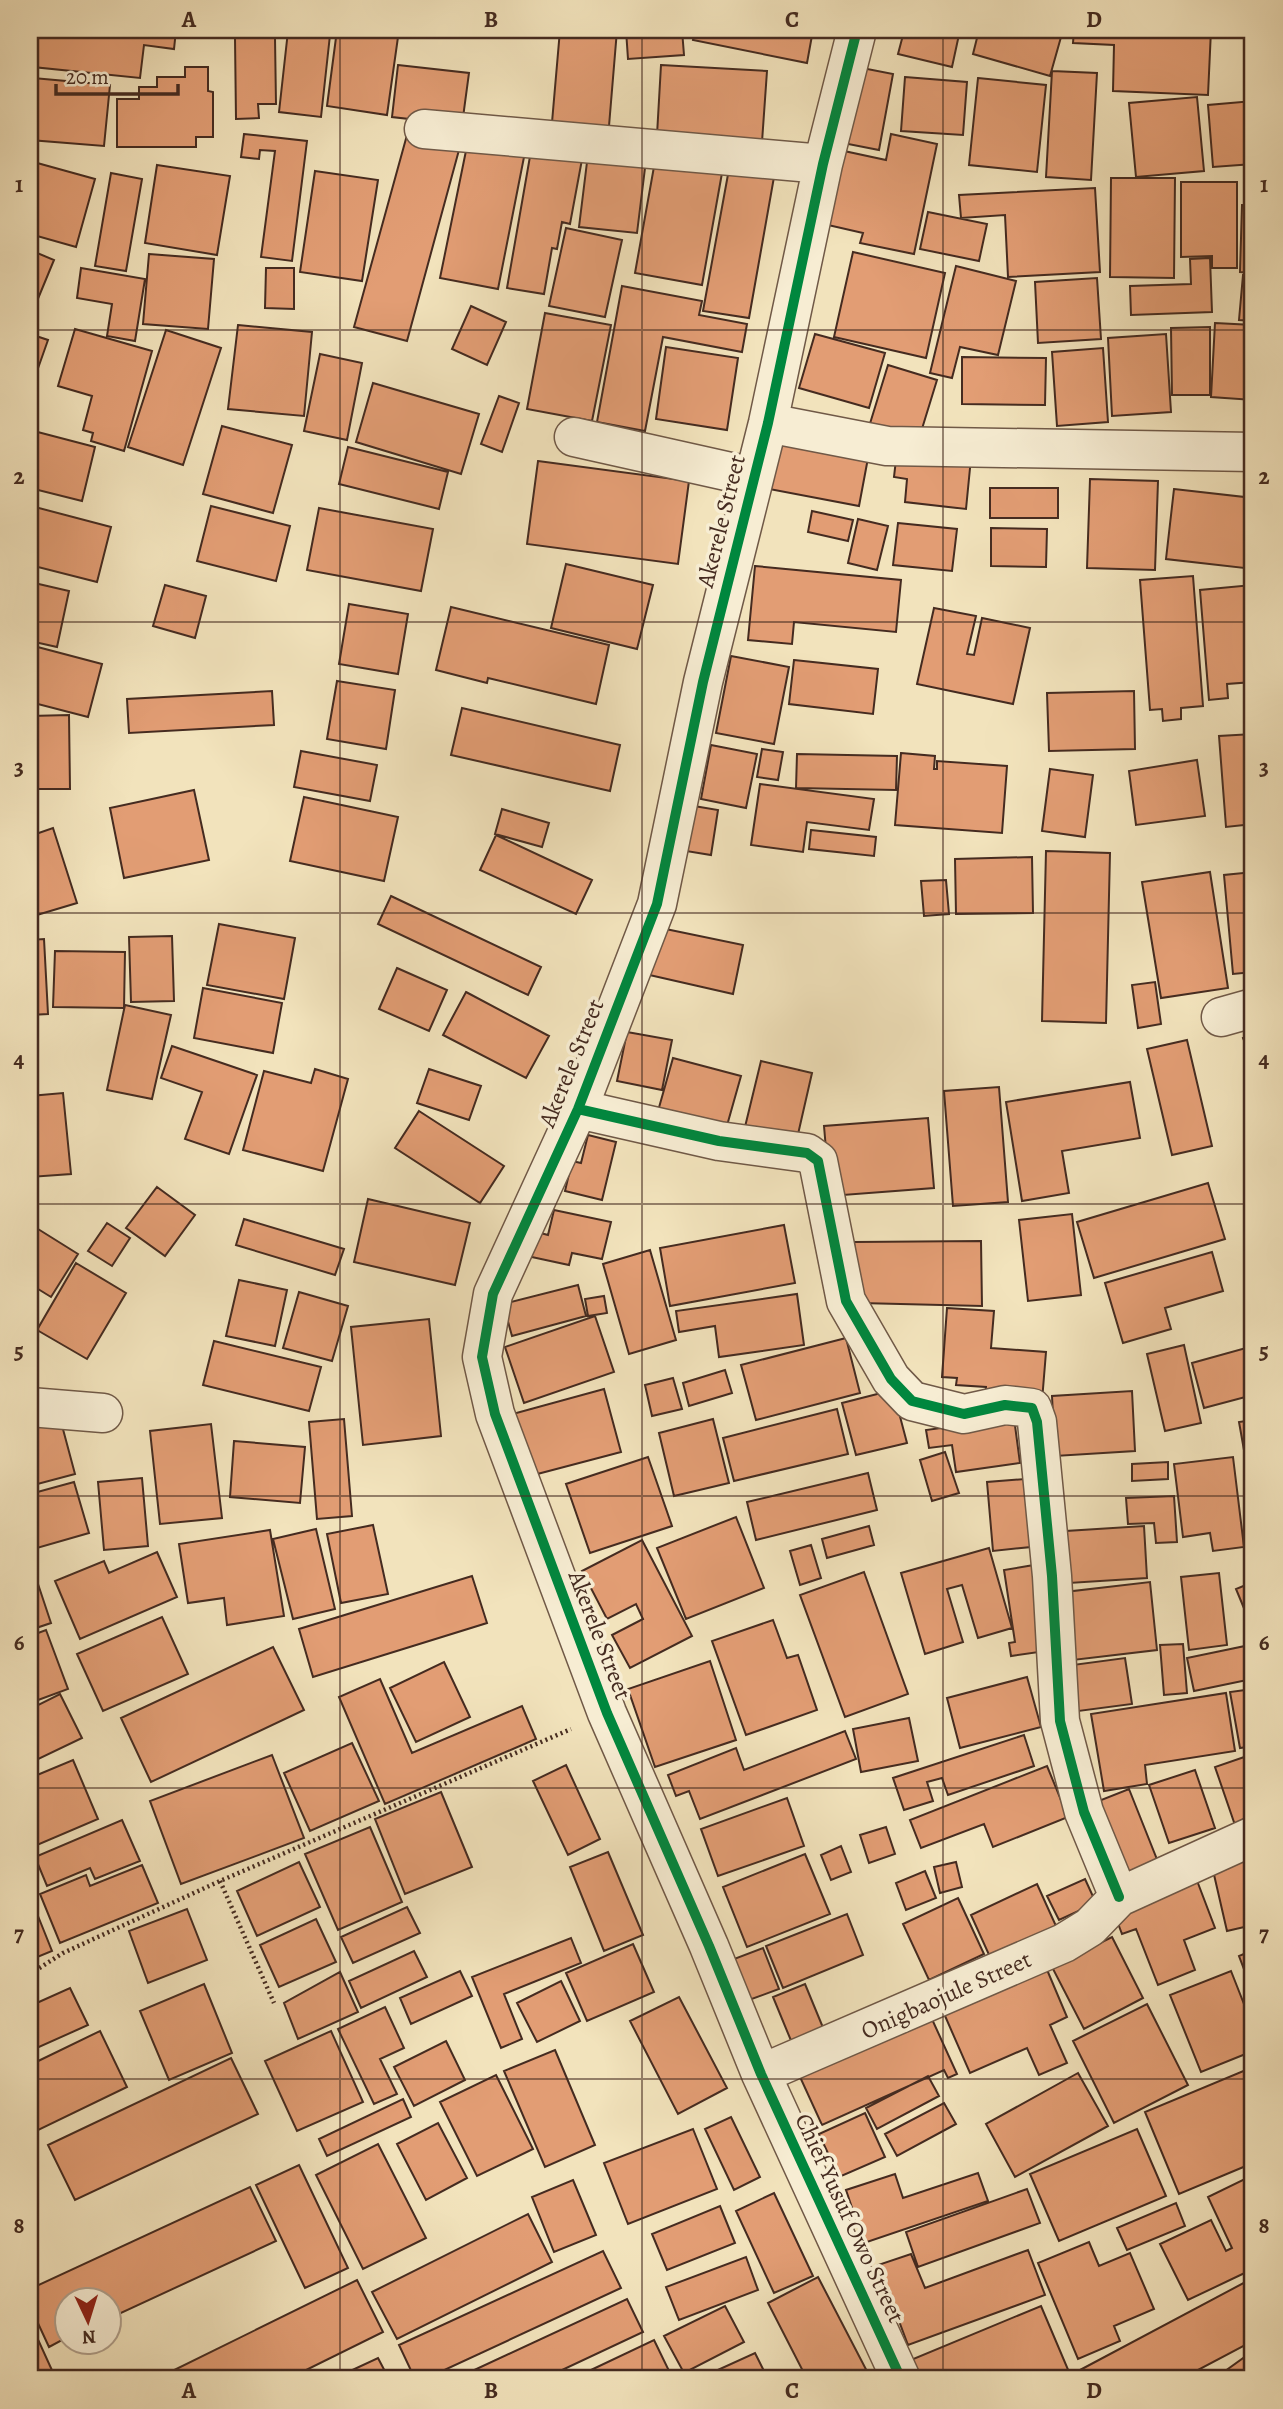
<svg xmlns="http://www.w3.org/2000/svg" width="1283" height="2409" font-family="Alegreya,serif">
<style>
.building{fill:#e29d74;stroke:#452b20;stroke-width:2}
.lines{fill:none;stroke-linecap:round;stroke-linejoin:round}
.minor-casing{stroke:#705947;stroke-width:41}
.path{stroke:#452b20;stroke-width:4.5;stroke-dasharray:2 3.5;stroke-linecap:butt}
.minor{stroke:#f7edd3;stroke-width:38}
.cycleway-casing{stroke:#f7edd3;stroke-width:15}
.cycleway{stroke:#00873e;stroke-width:10}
.grid{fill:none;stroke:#452b20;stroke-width:2;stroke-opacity:0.55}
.labels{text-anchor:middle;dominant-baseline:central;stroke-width:7;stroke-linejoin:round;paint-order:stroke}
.street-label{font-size:24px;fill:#452b20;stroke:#f7edd3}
.neatline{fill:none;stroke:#452b20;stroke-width:2.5}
.grid-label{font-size:23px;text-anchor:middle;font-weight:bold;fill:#452b20}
</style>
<rect width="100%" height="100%" fill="#f2e3bc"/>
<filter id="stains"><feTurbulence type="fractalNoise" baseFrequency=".00286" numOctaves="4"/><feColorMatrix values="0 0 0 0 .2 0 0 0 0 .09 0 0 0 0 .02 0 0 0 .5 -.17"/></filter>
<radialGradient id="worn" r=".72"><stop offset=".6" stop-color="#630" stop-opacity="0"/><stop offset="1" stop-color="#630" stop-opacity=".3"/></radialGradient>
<path class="building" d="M37,30H176L174,49L144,45L140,78L33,67Z
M337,30H399L387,115L327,106Z
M560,30H617L608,138L551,134Z
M626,30H682L684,55L628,59Z
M695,30H813L807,63L693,40Z
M882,30H960L952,67L898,54L903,35Z
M979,30H1063L1050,76L973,54Z
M1074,30H1211L1208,95L1113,91L1114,45L1073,43Z
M288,31L330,35L321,117L279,112Z
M235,38H275L276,104H258L259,118L236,119Z
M398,65L469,73L462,125L392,117Z
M661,65L767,71L762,142L657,135Z
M185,67H208V91L213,92V137H196V147H117V99H139V87H157V77H185Z
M857,67L893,74L879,150L843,143Z
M1052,71L1097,73L1091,180L1046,177Z
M905,77L967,82L963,135L901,131Z
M33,78L110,85L104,146L30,140Z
M978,78L1046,85L1037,172L969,165Z
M1197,97L1204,171L1136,177L1129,103Z
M1253,101V164L1213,167L1208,105Z
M244,134L307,141L292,261L261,257L275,151L260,150L259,159L241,157Z
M891,134L937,144L914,254L860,243L863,233L828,225L844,151L886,160Z
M407,135L459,150L407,341L354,327Z
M468,141L525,152L498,289L440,278Z
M532,145L583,154L570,224L562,222L557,249L552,248L544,294L507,288Z
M588,154L646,160L637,233L579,227Z
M30,161L95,179L76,247L30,234Z
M655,161L722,173L702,285L635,273Z
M157,165L230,176L217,255L145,243Z
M729,169L774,177L749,318L703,311Z
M315,171L378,180L362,281L300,272Z
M111,173L142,179L126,271L95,266Z
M1111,178H1175L1174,278L1110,277Z
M1181,182H1237V268H1212V256L1181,257Z
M1095,188L1100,272L1008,277L1005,215L961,218L959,195Z
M1242,205L1253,206V273L1240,272Z
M928,212L987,224L979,261L920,249Z
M566,228L622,240L605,317L549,306Z
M30,250L54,260L30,318Z
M853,252L945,273L926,358L834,337Z
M149,254L214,259L208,329L143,324Z
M1210,258L1212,312L1131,315L1130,286L1191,284L1190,259Z
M956,266L1016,281L998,355L960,347L952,378L930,373Z
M81,268L145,279L135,341L107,336L112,304L77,298Z
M266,268H294V309L265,308Z
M1243,275L1253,276V321L1239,320Z
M1097,278L1101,339L1038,343L1035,282Z
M622,286L702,301L699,315L747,324L742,352L663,337L645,431L597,422Z
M471,306L506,322L487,365L452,349Z
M545,313L611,325L592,421L527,409Z
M1215,323L1253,325V400L1211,397Z
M238,325L312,332L304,416L228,409Z
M1210,327V395H1172L1171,328Z
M75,329L152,351L124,451L91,441L93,433L83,430L92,396L58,386Z
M166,330L221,348L183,465L128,447Z
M30,334L48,340L30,391Z
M815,334L885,353L869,408L799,388Z
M1166,334L1171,412L1112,416L1108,338Z
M666,347L738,358L727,430L656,419Z
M1103,348L1108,422L1057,426L1052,352Z
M320,354L362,363L347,440L304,431Z
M962,357L1046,358L1045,405L962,404Z
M888,365L937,380L917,445L868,430Z
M373,383L479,414L461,474L356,442Z
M499,396L519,403L502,452L481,444Z
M222,426L292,445L273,513L203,494Z
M30,430L95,447L82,501L30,488Z
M773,441L868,458L859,506L764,488Z
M348,447L448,472L439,509L339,484Z
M897,451L971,458L966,509L905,502L907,479L894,477Z
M538,461L689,481L678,564L527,544Z
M1090,479L1158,481L1155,570L1087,568Z
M990,488H1058V518H990Z
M1174,489L1253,498V569L1166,559Z
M211,506L290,526L276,581L197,561Z
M35,507L111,527L97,582L30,565V526Z
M319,508L433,529L421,591L307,570Z
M812,511L853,520L848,541L808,532Z
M858,519L888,526L877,570L848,563Z
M898,523L957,529L952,571L893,565Z
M991,528L1047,529L1046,567L991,566Z
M566,564L653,585L637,649L551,628Z
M755,566L901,580L896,632L794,622L792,644L748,640Z
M1193,576L1203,706L1181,708V719L1163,721L1162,709L1150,710L1140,580Z
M30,582L69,591L57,647L30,641Z
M165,585L206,596L195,638L153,626Z
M1252,585L1253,682L1227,684L1228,698L1209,700L1200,590Z
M349,604L408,614L398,674L339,664Z
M451,607L609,645L596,704L488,678L487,683L436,670Z
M934,608L976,616L967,654L974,655L982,618L1030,628L1013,704L917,684Z
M30,645L102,664L88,717L30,702Z
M731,656L789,667L774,744L716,733Z
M794,660L878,669L873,714L789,704Z
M337,681L395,690L386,749L327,739Z
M272,691L274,725L129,733L127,699Z
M1134,691L1135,749L1049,751L1047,693Z
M462,708L620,745L610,791L451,755Z
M69,715L70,789H30V716Z
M1253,734V824L1226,827L1219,736Z
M711,745L757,754L746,808L701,799Z
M762,749L783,752L778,780L757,777Z
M301,751L377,765L370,801L294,787Z
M901,753L935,756L934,769H937V761L1007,766L1002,833L895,825Z
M797,754L897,756L896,790L796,788Z
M1197,760L1205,816L1136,825L1129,771Z
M1050,769L1093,775L1085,837L1042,831Z
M760,784L874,799L869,830L807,822L803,852L751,845Z
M194,790L209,860L124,878L110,808Z
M304,797L398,817L384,881L290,861Z
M694,806L718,810L711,855L686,851Z
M502,809L549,823L542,847L495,834Z
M53,828L77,903L37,915L30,891V836Z
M811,830L876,837L874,856L809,849Z
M496,835L592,880L576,914L480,870Z
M1046,851L1110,853L1106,1023L1042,1021Z
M1032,857L1033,913L956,914L955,859Z
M1210,872L1228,988L1161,998L1142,882Z
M1253,872V972L1233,974L1224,875Z
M946,880L949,914L924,916L921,881Z
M391,896L541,967L528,995L378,924Z
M219,924L295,938L284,999L207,985Z
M656,927L743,945L733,994L645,974Z
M172,936L174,1001L131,1002L129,937Z
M44,939L48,1014L30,1015V940Z
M55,951L125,952L124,1008L53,1007Z
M397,968L447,990L429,1031L379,1009Z
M1155,982L1161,1024L1138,1028L1132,985Z
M203,988L282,1003L273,1053L194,1038Z
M466,992L549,1036L526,1078L443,1035Z
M125,1005L171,1015L152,1099L107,1090Z
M627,1032L672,1040L662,1090L617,1081Z
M1253,1033V1062L1243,1038Z
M1187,1040L1212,1146L1172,1155L1147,1049Z
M172,1046L257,1075L229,1154L185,1139L202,1092L161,1078Z
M673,1058L741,1076L726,1129L658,1111Z
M761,1061L812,1073L796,1143L744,1131Z
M315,1069L348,1079L323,1171L243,1150L264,1071L311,1083Z
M429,1069L481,1086L469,1120L417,1103Z
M1130,1082L1140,1138L1062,1151L1069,1193L1022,1201L1006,1102Z
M999,1087L1008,1202L953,1206L944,1091Z
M63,1093L71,1174L30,1177V1096Z
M419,1111L504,1166L480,1203L395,1148Z
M928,1118L934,1188L830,1196L824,1126Z
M588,1135L616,1142L602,1200L565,1191L572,1161L581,1163Z
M1208,1183L1225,1239L1094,1278L1077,1222Z
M157,1187L195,1215L165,1256L126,1228Z
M368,1199L470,1223L455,1285L354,1262Z
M554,1210L611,1222L602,1259L572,1253L569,1265L527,1256L533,1231L548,1235Z
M1072,1214L1081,1295L1028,1301L1019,1220Z
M244,1219L344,1249L335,1275L236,1245Z
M107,1223L130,1238L112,1266L88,1251Z
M30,1224L78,1254L51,1297L30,1284Z
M784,1225L795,1283L670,1306L660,1248Z
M981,1241L982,1306L860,1303L854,1242Z
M650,1250L676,1340L629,1354L603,1264Z
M1212,1252L1223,1291L1165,1308L1171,1329L1123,1343L1105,1283Z
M76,1263L126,1293L87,1359L37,1330Z
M239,1280L287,1290L275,1346L226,1336Z
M578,1285L586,1316L512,1336L503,1304Z
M299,1292L348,1306L332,1361L283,1348Z
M797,1294L804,1345L719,1357L715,1326L679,1332L676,1311Z
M604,1296L607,1313L588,1316L585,1299Z
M947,1308L994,1311L991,1348L1046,1352L1042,1401L985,1398L986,1387L956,1385L957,1378L942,1377Z
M595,1316L614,1372L524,1403L505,1347Z
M429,1319L441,1436L363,1445L351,1327Z
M846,1338L860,1393L756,1420L741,1365Z
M214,1341L321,1367L309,1411L203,1385Z
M1184,1345L1201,1423L1165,1431L1147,1354Z
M1253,1346V1395L1204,1408L1192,1363Z
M725,1370L732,1393L689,1406L683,1383Z
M673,1378L682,1409L652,1416L645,1385Z
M604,1389L621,1452L526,1477L509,1415Z
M893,1390L907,1443L856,1455L842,1403Z
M1132,1391L1135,1451L1055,1456L1052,1396Z
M837,1409L848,1454L734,1481L723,1438Z
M60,1418L75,1474L30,1486V1426Z
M1014,1418L1020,1463L956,1472L952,1445L929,1448L926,1430Z
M344,1419L352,1516L317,1519L309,1422Z
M713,1419L729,1483L674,1496L659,1433Z
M1253,1420V1466L1247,1467L1239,1422Z
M211,1424L222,1518L160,1524L150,1431Z
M234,1441L305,1447L300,1503L230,1497Z
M945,1452L959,1493L932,1501L920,1460Z
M648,1457L672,1526L590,1553L566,1484Z
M1233,1457L1244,1547L1213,1551L1210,1533L1183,1537L1174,1464Z
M1168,1462V1479L1132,1481V1464Z
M868,1473L877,1510L756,1540L747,1502Z
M142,1478L148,1546L104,1550L98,1482Z
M1025,1479L1031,1547L993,1551L987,1482Z
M74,1482L89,1533L30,1550V1494Z
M1174,1496L1177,1542L1156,1543L1154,1523L1128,1524L1126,1498Z
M736,1517L764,1588L686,1619L657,1548Z
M373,1525L388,1594L341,1603L327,1534Z
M869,1526L874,1545L827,1558L822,1539Z
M1144,1526L1147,1578L1069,1583L1066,1531Z
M316,1529L335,1609L293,1619L273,1539Z
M270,1530L284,1616L227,1625L224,1598L188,1603L179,1544Z
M642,1540L692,1636L630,1668L612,1635L643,1619L636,1604L607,1619L582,1571Z
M811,1545L821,1578L800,1585L790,1551Z
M989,1548L1012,1628L978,1638L962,1585L947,1589L963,1642L925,1654L901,1573Z
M157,1552L177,1597L80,1639L55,1581L104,1561L109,1573Z
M1040,1564L1053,1650L1011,1656L1009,1643L1015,1642L1004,1570Z
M864,1572L908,1694L845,1717L800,1595Z
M1219,1573L1227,1645L1189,1650L1181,1577Z
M35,1575L51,1623L30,1630V1577Z
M472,1576L487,1623L313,1677L299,1629Z
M1150,1582L1157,1650L1073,1660L1065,1592Z
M1253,1582V1630L1236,1589Z
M162,1617L188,1674L103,1711L77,1654Z
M773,1620L787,1658L798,1655L817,1710L746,1735L712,1641Z
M46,1630L68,1689L30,1703V1636Z
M1183,1644L1187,1693L1164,1695L1160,1645Z
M1245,1646L1252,1679L1194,1691L1187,1658Z
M273,1647L304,1710L151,1782L121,1718Z
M1125,1658L1132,1704L1071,1712L1065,1666Z
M710,1661L736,1740L655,1767L628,1689Z
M444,1662L470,1717L416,1742L390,1688Z
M1027,1677L1041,1727L960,1748L947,1698Z
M380,1679L412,1753L522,1706L536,1739L385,1804L339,1697Z
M1253,1689V1746L1240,1748L1230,1692Z
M1226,1693L1235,1751L1145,1765L1147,1784L1104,1791L1091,1714Z
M60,1694L82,1738L30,1763V1709Z
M909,1718L918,1761L861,1772L853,1729Z
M845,1731L856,1759L700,1819L689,1791L676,1796L668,1775L736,1748L744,1770Z
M1024,1735L1034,1766L948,1795L942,1778L927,1782L933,1801L904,1810L893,1778Z
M352,1743L379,1801L310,1831L284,1773Z
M1253,1754V1822L1236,1828L1215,1767Z
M272,1755L304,1838L181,1884L150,1801Z
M73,1760L98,1819L30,1848V1778Z
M566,1765L600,1839L568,1855L533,1781Z
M1047,1766L1068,1817L993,1847L984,1824L921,1848L910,1820Z
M1195,1770L1215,1828L1169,1843L1149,1785Z
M1129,1789L1158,1862L1120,1877L1091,1804Z
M441,1792L472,1867L405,1894L375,1819Z
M787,1798L804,1846L718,1876L701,1829Z
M122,1820L140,1861L95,1879L90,1868L47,1886L35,1857Z
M370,1827L402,1902L338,1930L305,1854Z
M886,1827L895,1854L869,1863L860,1835Z
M841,1846L851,1872L831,1880L821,1855Z
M608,1852L643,1935L604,1951L570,1867Z
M805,1854L830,1914L747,1947L723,1887Z
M1253,1856V1925L1227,1931L1212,1866Z
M299,1862L320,1907L257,1936L237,1891Z
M956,1862L962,1887L940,1893L934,1867Z
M142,1865L158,1903L60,1943L40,1894L86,1875L90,1886Z
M925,1871L936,1898L906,1910L896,1883Z
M1196,1878L1215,1928L1184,1940L1195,1970L1158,1985L1136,1929L1122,1934L1113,1910Z
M1085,1879L1096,1903L1059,1920L1047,1896Z
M1037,1884L1056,1926L990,1957L971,1915Z
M958,1898L984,1954L929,1980L903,1924Z
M407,1907L420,1933L353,1963L341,1937Z
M187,1909L207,1960L148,1983L129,1931Z
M847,1914L863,1955L783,1988L766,1946Z
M38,1916L52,1951L30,1960V1919Z
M316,1919L336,1962L279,1987L260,1945Z
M1112,1937L1143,1998L1084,2029L1052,1967Z
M571,1938L581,1963L504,1994L522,2039L501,2048L472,1977Z
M633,1944L654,1992L587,2021L566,1973Z
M763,1948L779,1989L749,2000L734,1959Z
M1253,1950V1993L1239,1956Z
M414,1951L427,1977L361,2008L349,1981Z
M1045,1965L1067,2017L1050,2025L1067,2063L1039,2075L1027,2048L970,2073L942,2009Z
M460,1971L472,1996L411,2024L400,1998Z
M1231,1971L1253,2027V2051L1201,2072L1170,1995Z
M340,1972L358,2012L298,2039L284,2003Z
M561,1981L580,2021L537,2042L517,2003Z
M204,1984L232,2053L169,2080L140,2011Z
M805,1984L824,2030L792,2043L773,1997Z
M70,1988L88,2025L30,2051V2006Z
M679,1997L727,2088L678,2114L630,2021Z
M1147,2004L1188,2085L1114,2123L1073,2041Z
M926,2006L957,2074L948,2078L944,2070L822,2125L795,2066Z
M385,2007L404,2048L380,2059L397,2094L374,2104L338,2029Z
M100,2031L127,2087L30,2134V2065Z
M331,2031L363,2102L297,2131L265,2061Z
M446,2041L465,2080L414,2106L394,2067Z
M555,2050L595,2145L545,2167L504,2071Z
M231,2058L258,2114L75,2200L48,2145Z
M1253,2067V2163L1179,2194L1145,2112Z
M1078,2073L1108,2126L1015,2177L986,2124Z
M496,2075L533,2149L477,2176L440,2102Z
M928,2076L939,2096L877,2129L866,2108Z
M403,2099L411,2117L327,2156L319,2139Z
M944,2103L956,2124L897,2156L885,2134Z
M865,2113L885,2157L839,2177L819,2134Z
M731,2117L760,2177L734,2190L705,2129Z
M438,2123L467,2178L426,2200L397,2144Z
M693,2129L717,2189L628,2224L604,2163Z
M1137,2129L1166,2196L1059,2241L1030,2174Z
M378,2144L426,2238L363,2269L316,2175Z
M299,2165L348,2268L305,2288L256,2185Z
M978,2173L988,2201L864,2243L846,2190L895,2174L903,2198Z
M1253,2175V2269L1188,2300L1160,2244L1211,2220L1226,2251L1232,2248L1208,2197Z
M573,2180L596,2235L554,2252L532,2197Z
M250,2187L276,2241L108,2319V2300H66V2338L49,2347L30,2306V2289Z
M1027,2189L1040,2223L918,2267L906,2232Z
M774,2193L813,2276L774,2293L736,2211Z
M1176,2203L1185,2226L1127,2250L1117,2228Z
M720,2206L735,2243L667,2270L652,2234Z
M528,2214L552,2262L397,2339L372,2292Z
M1089,2242L1099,2266L1130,2253L1154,2309L1114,2326L1120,2341L1078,2359L1038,2263Z
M1028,2250L1045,2295L908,2345L878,2265L911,2254L925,2288Z
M603,2251L621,2288L425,2379H415L399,2345Z
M746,2257L758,2290L679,2320L666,2287Z
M818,2277L871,2379H807L768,2303Z
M1253,2278V2341L1181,2379H1085L1080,2370Z
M357,2280L383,2332L288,2379H156Z
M627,2299L643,2332L543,2379H455Z
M725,2306L744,2342L684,2373L664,2336Z
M1041,2306L1072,2379H913L906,2362Z
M30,2322L56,2379H30Z
M654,2340L672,2377L572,2379Z
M1253,2351V2379H1214Z
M755,2353L768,2379H698Z
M378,2358L389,2379H333Z"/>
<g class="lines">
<defs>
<path id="minor" d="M857,30L823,164L768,423L703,682L657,904L578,1109L493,1294L482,1357L495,1414L607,1713L709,1946L761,2074L901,2379
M424,129L823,164
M768,423L887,446L1253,452
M574,437L753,477
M1221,1017L1253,1008
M578,1109L719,1141L807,1153L818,1161L846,1301L891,1379L912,1401L964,1414L1005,1405L1032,1408L1037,1422L1052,1576L1060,1721L1084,1812L1119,1897
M30,1407L103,1413
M761,2074L1064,1943L1090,1927L1119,1897L1253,1836"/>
</defs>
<use href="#minor" class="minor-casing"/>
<path class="path" d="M220,1881L274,2003
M30,1974L63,1953L220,1881L571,1729"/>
<use href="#minor" class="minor"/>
<defs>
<path id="cycleway" d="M857,30L823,164L768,423L703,682L657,904L578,1109L493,1294L482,1357L495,1414L607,1713L709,1946L761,2074L901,2379
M578,1109L719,1141L807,1153L818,1161L846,1301L891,1379L912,1401L964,1414L1005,1405L1032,1408L1037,1422L1052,1576L1060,1721L1084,1812L1119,1897"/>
</defs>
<use href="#cycleway" class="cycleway-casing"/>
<use href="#cycleway" class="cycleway"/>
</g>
<path class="grid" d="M340,30V2379M642,30V2379M943,30V2379M30,330H1253M30,622H1253M30,913H1253M30,1204H1253M30,1496H1253M30,1788H1253M30,2079H1253"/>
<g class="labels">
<g class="street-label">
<text transform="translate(721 521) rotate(-76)">Akerele Street</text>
<text transform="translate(571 1063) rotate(-68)">Akerele Street</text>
<text transform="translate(600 1635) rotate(69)">Akerele Street</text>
<text transform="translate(946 1995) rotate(-24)">Onigbaojule Street</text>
<text transform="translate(850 2218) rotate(65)">Chief Yusuf Owo Street</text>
</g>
</g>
<rect width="1283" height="2409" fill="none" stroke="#f2e3bc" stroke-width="77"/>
<g transform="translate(88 2321) rotate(176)"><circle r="33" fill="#f7edd3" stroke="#b09f8b" stroke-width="2"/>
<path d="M0-5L12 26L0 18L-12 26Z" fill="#8f2418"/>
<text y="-10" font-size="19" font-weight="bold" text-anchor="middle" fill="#452b20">N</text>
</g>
<path d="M56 84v10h122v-10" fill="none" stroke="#452b20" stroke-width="3.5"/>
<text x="66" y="84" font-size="21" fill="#452b20" stroke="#f7edd3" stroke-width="5" paint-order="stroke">20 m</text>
<rect x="38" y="38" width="1206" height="2332" class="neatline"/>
<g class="grid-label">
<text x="189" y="27">A</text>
<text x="491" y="27">B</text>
<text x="792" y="27">C</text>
<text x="1094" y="27">D</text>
<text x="19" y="192">1</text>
<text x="1264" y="192">1</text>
<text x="19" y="484">2</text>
<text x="1264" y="484">2</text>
<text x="19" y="775">3</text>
<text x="1264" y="775">3</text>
<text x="19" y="1067">4</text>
<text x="1264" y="1067">4</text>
<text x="19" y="1358">5</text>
<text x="1264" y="1358">5</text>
<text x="19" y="1650">6</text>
<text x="1264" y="1650">6</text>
<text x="19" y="1941">7</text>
<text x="1264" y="1941">7</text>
<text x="19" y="2233">8</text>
<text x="1264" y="2233">8</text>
<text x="189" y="2398">A</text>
<text x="491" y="2398">B</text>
<text x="792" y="2398">C</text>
<text x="1094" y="2398">D</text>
</g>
<rect width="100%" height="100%" filter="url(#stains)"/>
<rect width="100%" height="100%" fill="url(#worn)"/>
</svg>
